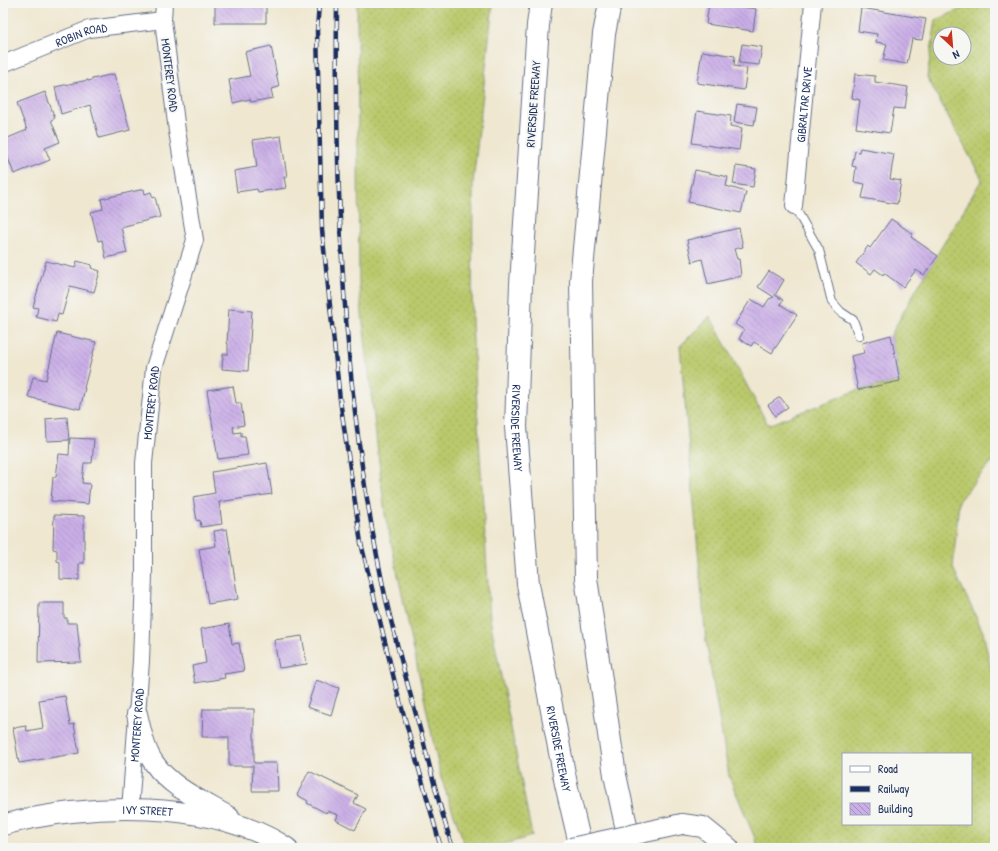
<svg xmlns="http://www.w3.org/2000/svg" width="998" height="851" font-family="'Patrick Hand',sans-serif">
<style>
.grass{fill:url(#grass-dots);stroke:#6a7c65;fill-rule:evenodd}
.building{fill:url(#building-back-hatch)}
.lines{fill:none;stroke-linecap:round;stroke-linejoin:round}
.service-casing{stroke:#656f86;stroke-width:10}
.minor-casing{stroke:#656f86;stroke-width:18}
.tertiary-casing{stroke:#656f86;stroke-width:22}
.motorway-casing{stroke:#656f86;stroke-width:24}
.service{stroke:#fff;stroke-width:8}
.minor{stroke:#fff;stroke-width:16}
.tertiary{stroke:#fff;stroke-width:20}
.motorway{stroke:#fff;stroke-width:22}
.rail-casing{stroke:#1b2f5e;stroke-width:4.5}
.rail{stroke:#f6f6f2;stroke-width:3;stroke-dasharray:9;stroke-linecap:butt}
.tertiary-bridge-casing{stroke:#656f86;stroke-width:22;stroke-linecap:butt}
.tertiary-bridge{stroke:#fff;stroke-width:20}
.labels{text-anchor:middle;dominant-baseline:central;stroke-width:4;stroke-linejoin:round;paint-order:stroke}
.street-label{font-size:12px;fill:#1b2f5e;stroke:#f6f6f2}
</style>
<defs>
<pattern id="grass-dots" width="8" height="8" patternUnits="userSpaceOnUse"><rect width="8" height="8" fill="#bac96c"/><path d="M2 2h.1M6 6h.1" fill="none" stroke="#9fad60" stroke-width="1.8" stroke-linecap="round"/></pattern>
<pattern id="building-back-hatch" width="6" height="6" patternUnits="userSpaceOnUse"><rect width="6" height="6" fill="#caaee7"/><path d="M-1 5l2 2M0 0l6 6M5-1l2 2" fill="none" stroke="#a38ebe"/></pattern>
</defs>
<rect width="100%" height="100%" fill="#f6f6f2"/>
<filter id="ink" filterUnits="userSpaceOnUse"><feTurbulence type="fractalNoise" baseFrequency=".025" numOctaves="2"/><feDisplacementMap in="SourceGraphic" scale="8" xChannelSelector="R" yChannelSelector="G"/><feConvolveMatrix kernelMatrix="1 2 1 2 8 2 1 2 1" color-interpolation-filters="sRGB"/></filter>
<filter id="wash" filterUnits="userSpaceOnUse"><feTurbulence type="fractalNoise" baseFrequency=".012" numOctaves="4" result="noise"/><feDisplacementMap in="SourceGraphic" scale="16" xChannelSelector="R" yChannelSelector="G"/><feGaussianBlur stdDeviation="0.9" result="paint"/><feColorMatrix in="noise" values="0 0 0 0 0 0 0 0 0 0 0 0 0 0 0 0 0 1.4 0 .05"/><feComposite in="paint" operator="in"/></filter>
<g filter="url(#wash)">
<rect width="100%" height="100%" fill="#efe7d0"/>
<path class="grass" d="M357,3H493L473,183L472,324L490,619L532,836L491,848H466L441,778L385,514L359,287Z
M975,3H995V458L959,500L953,568L983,632L995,688V848H759L729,776L706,641L680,346L710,316L768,425L858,390L900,381L891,335C919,282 952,231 982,179L927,77L936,20ZM940,34H964V58H940ZM843,754H971V824H843Z"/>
<g id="blocks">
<path class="building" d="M215,3H266V23H215Z
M709,3H743L742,7L756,9L753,31L706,24Z
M753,3H773L772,7L752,5Z
M861,8L926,19L922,40L912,39L907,64L883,60L887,44L876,42L877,34L858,31Z
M742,44L762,47L759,65L739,63Z
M271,46L279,87L271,89L273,98L251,102L250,99L233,103L229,80L250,76L245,52Z
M702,51L735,56L734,66L747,68L744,90L697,83Z
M114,74L130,130L99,138L90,105L61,114L55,87L88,80V81L92,80V79Z
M855,74L875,76V82L908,87L905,109L894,108L890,133L856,128L860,100L852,98Z
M45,92L55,118L51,120L60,142L45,148L50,160L14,174L3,145V140L27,130L17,103Z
M737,104L757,107L754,125L734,122Z
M697,111L731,116L730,126L742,128L739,150L692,143Z
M281,136L287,177H284L286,188L258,192L257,189L237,192L234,171L257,167L253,140Z
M860,148L894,154L890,179L901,181L897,204L862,198L865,184L854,182L856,167L852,166L855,151L859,152Z
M736,166L756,169L753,187L733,184Z
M695,170L728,177L726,186L746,192L741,213L688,202Z
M144,189L145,194L151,192L153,198L155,197L160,217L121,227L127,253L106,258L102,240L98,241L91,212L103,209L101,199Z
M891,219L913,234L911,237L938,256L924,275L916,270L903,287L884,273L883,275L875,269L871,274L856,263L868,246L870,248Z
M739,228L743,247L734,249L737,259H739L741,276L708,284L702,259L692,262L687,240Z
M46,261L75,268L77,261L92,265L91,268L100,271L94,292L70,286L62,315L58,314L56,322L36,317L38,308L33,307Z
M769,271L784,280L775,295L783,300L780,304L797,315L772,353L754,342L751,346L739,339L744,330L735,324L751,299L764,307L769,299L774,297L758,287Z
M229,309L252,311L248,371L222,369L223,354H228V343H227Z
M57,333L96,342L84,388H85L80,409L28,397L33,377L46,380Z
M891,335L900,381L858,390L851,356L864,353L862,343Z
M233,386L236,403H241L244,425L233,427L234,433L241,432V436H245L248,455L218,459L207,390Z
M780,397L788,407L775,416L768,405Z
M67,417L69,440L47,441L46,419Z
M70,438L94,439L92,463H84L82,483L90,484L88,504L51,501L53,477H56L59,454L69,455Z
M267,463L272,494L219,502L222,524L201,527L200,520L197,521L193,497L215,493L212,472Z
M54,515L84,516V563H79V580L60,579V562L57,561V550L53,549Z
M227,529L238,599L208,604L199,549L216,546L214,531Z
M39,603H64V618H67V623H77L81,662L38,663Z
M229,624L232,644L239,643L244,671L224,674L225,678L195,683L192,666L206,663L201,629Z
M302,636L307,664L279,668L274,640Z
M316,680L339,688L331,715L307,707Z
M65,696L70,725L74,724L79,753L19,763L13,728L26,726L27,731L43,728L39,700Z
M203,709H254V763H277L278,791H252L253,766H229V737H202Z
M309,771L358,795L354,803L366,809L355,830L336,820L338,815L327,811L326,813L307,803L308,801L297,795Z"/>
</g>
</g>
<g filter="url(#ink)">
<use href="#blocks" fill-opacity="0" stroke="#656f86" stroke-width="1"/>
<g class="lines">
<defs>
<path id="service" d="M794,206L819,250L832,302L841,312L853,320L859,336"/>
<g id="minor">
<path id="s1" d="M3,64L89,29L163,20"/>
<path id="s2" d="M794,206L813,3"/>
<path id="s3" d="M130,810L141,661L144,575V463L154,368L195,240L177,131L163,20L164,3"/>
</g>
<g id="tertiary">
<path d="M137,714C141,730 144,749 154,763C171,788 204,802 229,817"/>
<path d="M682,824L703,827L729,848"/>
<path id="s4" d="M3,825C86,802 212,799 287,848"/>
</g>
<g id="motorway">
<path id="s5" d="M541,3L538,25L521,284L516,427L528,584L566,784L581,848"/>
<path d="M610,3L604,34L581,281L586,578L615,775L631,848"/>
</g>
</defs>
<use href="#service" class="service-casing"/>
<use href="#minor" class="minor-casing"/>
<use href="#tertiary" class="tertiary-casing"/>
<use href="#motorway" class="motorway-casing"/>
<use href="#service" class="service"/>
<use href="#minor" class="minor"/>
<use href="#tertiary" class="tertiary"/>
<use href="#motorway" class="motorway"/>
<defs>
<path id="rail" d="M319,3L317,31L322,230L340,400L361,543L396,687L441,848
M337,3C335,197 343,395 383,586C394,638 409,689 423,740C432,776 441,813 453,848"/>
</defs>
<use href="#rail" class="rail-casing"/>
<use href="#rail" class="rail"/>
<defs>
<path id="tertiary-bridge" d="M571,848L682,824"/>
</defs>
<use href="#tertiary-bridge" class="tertiary-bridge-casing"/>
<use href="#tertiary-bridge" class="tertiary-bridge"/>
</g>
</g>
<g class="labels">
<g class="street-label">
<text stroke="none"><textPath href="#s1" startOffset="84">ROBIN ROAD</textPath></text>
<text transform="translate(170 75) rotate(83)">MONTEREY ROAD</text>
<text transform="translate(533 104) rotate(-86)">RIVERSIDE FREEWAY</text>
<text stroke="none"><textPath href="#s2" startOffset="102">GIBRALTAR DRIVE</textPath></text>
<text stroke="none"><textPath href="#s3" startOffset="408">MONTEREY ROAD</textPath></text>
<text stroke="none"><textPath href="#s5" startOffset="426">RIVERSIDE FREEWAY</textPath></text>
<text stroke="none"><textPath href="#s3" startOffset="85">MONTEREY ROAD</textPath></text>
<text stroke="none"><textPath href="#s5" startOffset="750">RIVERSIDE FREEWAY</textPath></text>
<text stroke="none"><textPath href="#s4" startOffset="146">IVY STREET</textPath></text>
</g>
</g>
<rect width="998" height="851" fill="none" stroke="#f6f6f2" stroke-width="16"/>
<rect x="842" y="753" width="130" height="72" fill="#f6f6f2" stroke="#9ea6b7"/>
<rect x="850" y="766" width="20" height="6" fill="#ffffff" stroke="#9ea6b7"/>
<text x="878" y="773" font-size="12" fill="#1b2f5e">Road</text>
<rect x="850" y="786" width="20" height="6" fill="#1b2f5e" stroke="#9ea6b7"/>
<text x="878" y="793" font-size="12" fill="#1b2f5e">Railway</text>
<rect x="850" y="803" width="20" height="12" fill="url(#building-back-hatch)" stroke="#9ea6b7"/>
<text x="878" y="813" font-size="12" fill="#1b2f5e">Building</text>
<g transform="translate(952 46) rotate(154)"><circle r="19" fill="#f6f6f2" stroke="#9ea6b7"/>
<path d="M0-3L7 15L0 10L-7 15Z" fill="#c8321e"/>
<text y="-6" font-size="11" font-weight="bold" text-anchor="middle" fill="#1b2f5e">N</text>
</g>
</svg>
